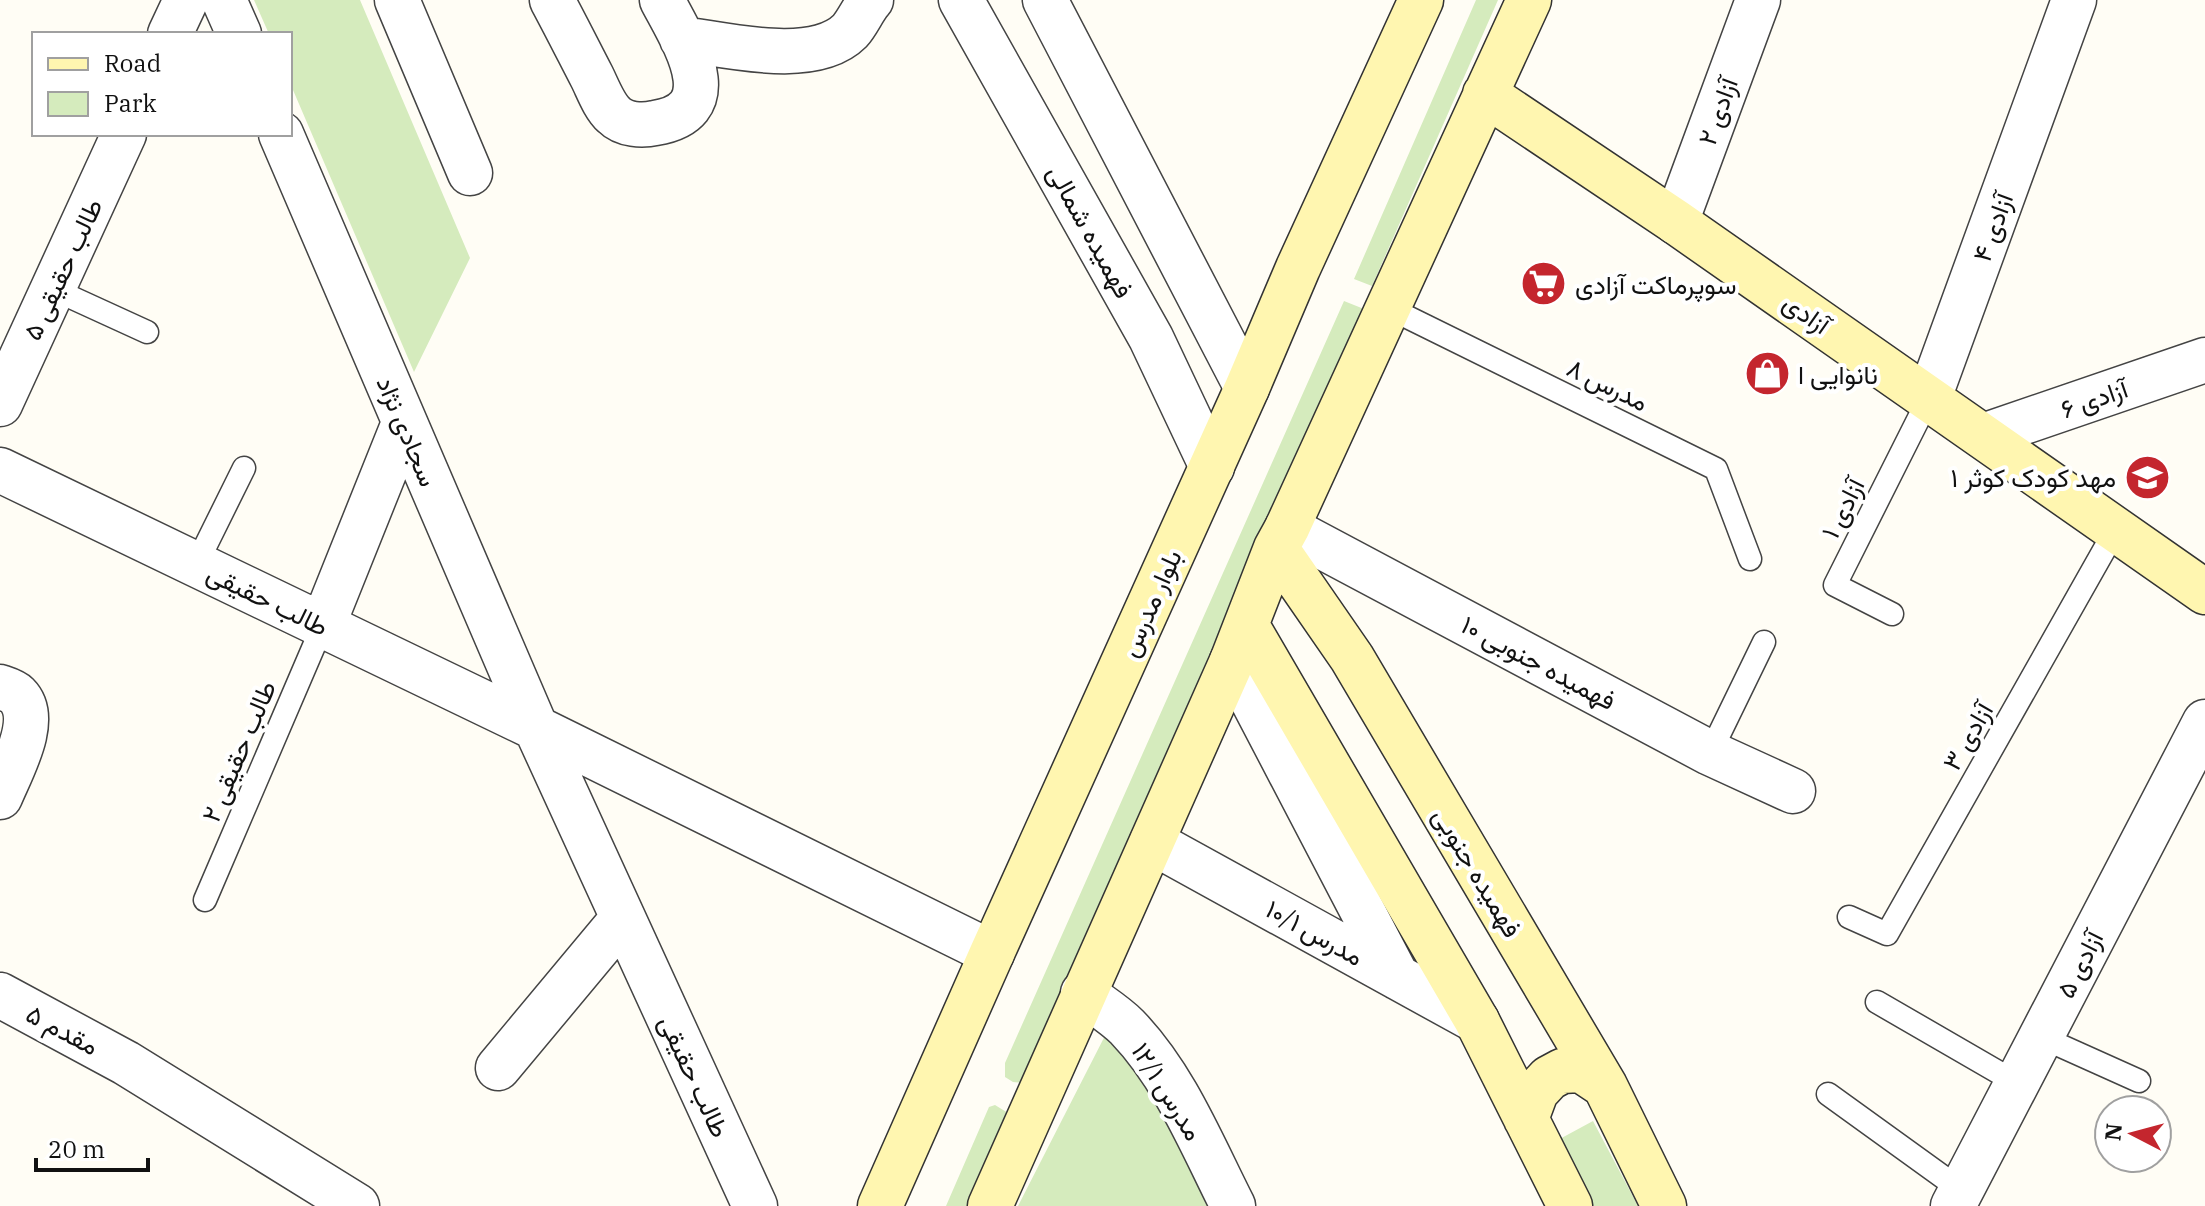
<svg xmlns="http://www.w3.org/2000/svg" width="2205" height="1206" font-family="'IBM Plex Serif',Vazirmatn,serif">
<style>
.green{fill:#d5ebbd}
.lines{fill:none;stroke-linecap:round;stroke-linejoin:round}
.lane-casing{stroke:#444;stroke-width:25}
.street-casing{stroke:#444;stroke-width:47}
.secondary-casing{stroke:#333;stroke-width:47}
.lane{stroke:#fff;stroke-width:22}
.street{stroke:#fff;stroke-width:44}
.secondary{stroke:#fff6b0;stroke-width:44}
.labels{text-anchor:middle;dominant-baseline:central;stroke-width:8;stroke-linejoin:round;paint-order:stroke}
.street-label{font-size:26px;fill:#111;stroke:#fff}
.poi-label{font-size:26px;fill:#111;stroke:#fff;text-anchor:start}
</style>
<rect width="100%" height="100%" fill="#fffdf5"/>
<path class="green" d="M254,0H360L470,258L414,372L290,83V34H269Z
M1476,0H1498L1372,286L1354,279Z
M1344,301L1364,309L1023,1083L1013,1082L1005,1077V1063Z
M1111,1024L1216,1206H1018Z
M995,1105L1008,1113L972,1206H946L989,1107Z
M1593,1121L1638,1206H1592L1556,1141Z"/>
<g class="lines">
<defs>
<path id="lane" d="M53,289L147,332
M1387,307L1716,469L1750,559
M196,565L244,468
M1892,614L1835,585L1929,398
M1710,753L1764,642
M205,900L323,625
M1849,917L1887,934L2116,529
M1877,1002L2017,1083
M2041,1037L2139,1081
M1828,1094L1961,1190"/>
<path id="street" d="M224,0L239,34
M397,0L470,173
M552,0C566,26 579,52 592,77C598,89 604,106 614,115C624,125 642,126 655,123C730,111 683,40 662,0
M961,0L1151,338L1212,467
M1045,0L1247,388
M170,34L186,0
M682,39C728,45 814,67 850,31C858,22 863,9 871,0
M281,134L536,728L755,1206
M1676,222L1758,0
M1929,398L2074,0
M0,404L124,134
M1983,436L2205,360
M0,470L536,728L992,953
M1287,528L1710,753L1793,791
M323,625L404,423
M1232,661L1397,977
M0,687C6,689 13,691 17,695C41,719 11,770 0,797
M1152,842L1477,1021
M1083,993C1097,1004 1114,1014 1127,1027C1175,1077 1202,1145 1233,1206
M0,995L126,1063L357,1206
M498,1068L623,918
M1953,1206L2205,722"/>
<path id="secondary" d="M1485,94L1676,222L2205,592
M1276,548L1352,658L1605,1086L1664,1206
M1247,626L1477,1021L1570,1206
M1526,1119L1536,1092L1549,1078L1562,1071L1581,1070L1605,1086
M880,1206L992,953L1247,388L1298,268L1421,0
M990,1206L1232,661L1276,548L1287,528L1529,0"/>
</defs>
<use href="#lane" class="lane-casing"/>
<use href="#street" class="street-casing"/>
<use href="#secondary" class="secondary-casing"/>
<use href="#lane" class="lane"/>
<use href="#street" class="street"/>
<use href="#secondary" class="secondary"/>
</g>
<defs>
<symbol id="supermarket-disc" viewBox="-11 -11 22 22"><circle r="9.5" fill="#c4262e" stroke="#fff"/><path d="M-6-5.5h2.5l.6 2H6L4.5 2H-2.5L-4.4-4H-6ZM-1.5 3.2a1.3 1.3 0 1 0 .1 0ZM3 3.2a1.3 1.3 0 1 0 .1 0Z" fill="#fff"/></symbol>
<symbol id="shop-disc" viewBox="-11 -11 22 22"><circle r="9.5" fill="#c4262e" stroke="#fff"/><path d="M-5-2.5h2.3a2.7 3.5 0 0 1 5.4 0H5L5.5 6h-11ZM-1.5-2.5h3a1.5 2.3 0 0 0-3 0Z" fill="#fff"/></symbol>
<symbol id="school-disc" viewBox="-11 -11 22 22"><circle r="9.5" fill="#c4262e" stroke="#fff"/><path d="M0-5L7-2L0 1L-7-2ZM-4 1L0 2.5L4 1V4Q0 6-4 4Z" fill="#fff"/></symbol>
</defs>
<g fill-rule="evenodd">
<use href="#supermarket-disc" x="1518" y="258" width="51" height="51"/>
<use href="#shop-disc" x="1742" y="348" width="51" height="51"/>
<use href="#school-disc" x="2122" y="452" width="51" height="51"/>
</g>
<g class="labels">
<g class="street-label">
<text transform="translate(1717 111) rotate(-70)">آزادی ۲</text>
<text transform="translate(1992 227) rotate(-70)">آزادی ۴</text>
<text transform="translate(1091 231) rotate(61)">فهمیده شمالی</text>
<text transform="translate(62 269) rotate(-65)">طالب حقیقی ۵</text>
<text transform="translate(1807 313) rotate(35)">آزادی</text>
<text transform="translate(1608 384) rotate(26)">مدرس ۸</text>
<text transform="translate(2094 398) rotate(-19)">آزادی ۶</text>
<text transform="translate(408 431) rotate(67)">سجادی نژاد</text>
<text transform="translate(1842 508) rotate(-63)">آزادی ۱</text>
<text transform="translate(268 599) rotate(26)">طالب حقیقی</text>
<text transform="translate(1150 603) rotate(-66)">بلوار مدرس</text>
<text transform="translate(1539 662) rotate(28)">فهمیده جنوبی ۱۰</text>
<text transform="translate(1967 736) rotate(-60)">آزادی ۳</text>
<text transform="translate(238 751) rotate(-67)">طالب حقیقی ۲</text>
<text transform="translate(1478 872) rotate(59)">فهمیده جنوبی</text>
<text transform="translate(1315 932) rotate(29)">مدرس ۱۰/۱</text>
<text transform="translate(2079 964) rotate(-63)">آزادی ۵</text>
<text transform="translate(63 1029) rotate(28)">مقدم ۵</text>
<text transform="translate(695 1076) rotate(65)">طالب حقیقی</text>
<text transform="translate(1168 1091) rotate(58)">مدرس ۱۲/۱</text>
</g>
<g class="poi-label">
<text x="1575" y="284">سوپرماکت آزادی</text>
<text x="1798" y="374">نانوایی ا</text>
<text x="2116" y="477" text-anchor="end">مهد کودک کوثر ۱</text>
</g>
</g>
<rect x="32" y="32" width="260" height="104" fill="#ffffff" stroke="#a0a0a0" stroke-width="2"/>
<rect x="48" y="58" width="40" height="12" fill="#fff6b0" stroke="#a0a0a0" stroke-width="2"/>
<text x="104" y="72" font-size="24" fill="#111111">Road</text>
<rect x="48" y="92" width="40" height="24" fill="#d5ebbd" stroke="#a0a0a0" stroke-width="2"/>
<text x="104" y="112" font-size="24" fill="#111111">Park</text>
<g transform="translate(2133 1134) rotate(276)"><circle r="38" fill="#ffffff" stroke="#a0a0a0" stroke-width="2"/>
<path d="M0-6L14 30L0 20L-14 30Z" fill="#c4262e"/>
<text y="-12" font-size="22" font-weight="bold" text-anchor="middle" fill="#111111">N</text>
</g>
<path d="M36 1158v12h112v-12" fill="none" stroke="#111111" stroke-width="4"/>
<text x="48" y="1158" font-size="24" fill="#111111" stroke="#ffffff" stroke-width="6" paint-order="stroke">20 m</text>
</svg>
